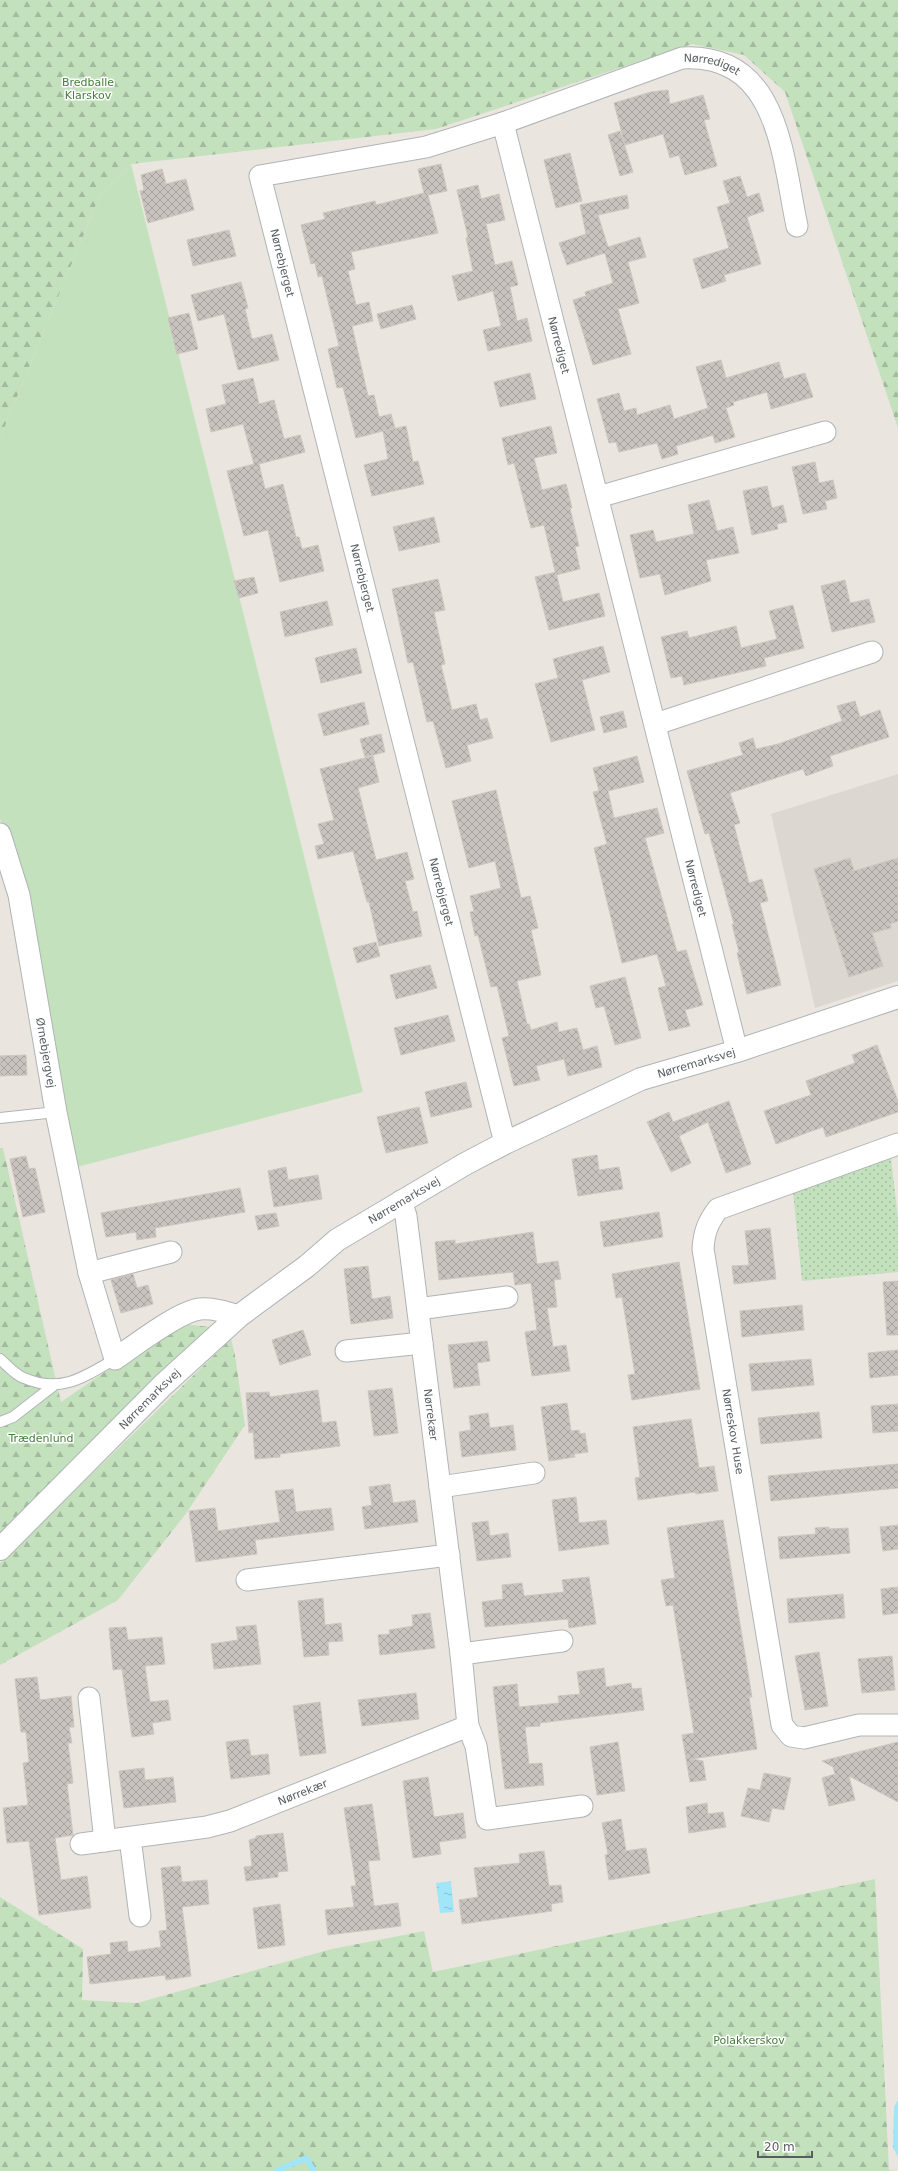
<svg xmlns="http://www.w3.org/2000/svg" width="898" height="2171" font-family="'DejaVu Sans',sans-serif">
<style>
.education{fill:#ddd7d1}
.grass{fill:#c4e1bd}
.forest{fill:url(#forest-firs)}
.park{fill:url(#park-dots)}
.water{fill:url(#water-ripples)}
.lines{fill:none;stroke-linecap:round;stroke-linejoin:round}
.stream{stroke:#a1e5f9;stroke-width:5.5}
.building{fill:url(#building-cross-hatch);stroke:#cfc6be}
.lane-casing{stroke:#b0b4b7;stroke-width:12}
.street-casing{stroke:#b0b4b7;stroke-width:23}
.secondary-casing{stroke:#afb4b7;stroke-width:24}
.lane{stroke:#fff;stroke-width:10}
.street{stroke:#fff;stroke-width:21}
.secondary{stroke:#fff;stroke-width:22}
.labels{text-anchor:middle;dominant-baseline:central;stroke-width:3;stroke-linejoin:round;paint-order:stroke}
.street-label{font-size:11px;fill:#585d60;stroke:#fff}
.park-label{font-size:11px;fill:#447e39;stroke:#fff}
</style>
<defs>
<pattern id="forest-firs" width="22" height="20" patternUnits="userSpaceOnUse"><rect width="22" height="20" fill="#c4e1bd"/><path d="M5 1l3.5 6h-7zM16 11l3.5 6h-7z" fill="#a2ba9d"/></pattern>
<pattern id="park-dots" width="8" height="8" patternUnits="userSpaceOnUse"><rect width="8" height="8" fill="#c4e1bd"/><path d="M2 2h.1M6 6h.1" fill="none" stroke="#a2ba9d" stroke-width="1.8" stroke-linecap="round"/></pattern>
<pattern id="water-ripples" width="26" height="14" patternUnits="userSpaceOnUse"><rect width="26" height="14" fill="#a1e5f9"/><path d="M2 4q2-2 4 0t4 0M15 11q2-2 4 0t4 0" fill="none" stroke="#86bdcd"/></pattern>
<pattern id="building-cross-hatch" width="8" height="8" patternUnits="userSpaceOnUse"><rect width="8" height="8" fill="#c8c3bf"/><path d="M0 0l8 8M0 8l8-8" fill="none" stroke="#a5a29f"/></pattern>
</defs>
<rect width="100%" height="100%" fill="#eae6df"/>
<path class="education" d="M898,774V981L815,1008L771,814Z"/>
<path class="grass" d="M131,164L363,1092L77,1167L25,893L0,819V438L100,195Z"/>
<path class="forest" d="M0,0H898V428L785,92L744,55L692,44L436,129L131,164L100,195L0,438Z
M0,1148H3L61,1402L176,1323L210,1327L0,1537Z
M231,1339L235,1355L245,1425L185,1515L118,1600L0,1665V1563Z
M875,1879L889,2170L898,2171H0V1897L83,1949L82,2000L137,2003L332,1949L424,1931L433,1972Z"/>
<path class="park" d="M891,1158L898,1219V1272L802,1281L793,1192Z"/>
<path class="water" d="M451,1881L454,1912L440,1913L436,1883Z
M898,2100V2157L893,2148L894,2107Z"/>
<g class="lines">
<path class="stream" d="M276,2171L306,2158L314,2171"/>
</g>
<path class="building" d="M668,90L670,104L703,95L710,119L704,120L717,166L685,175L679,155L670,158L663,134L625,145L614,103L651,92Z
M620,131L633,172L620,176L608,135Z
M570,153L582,201L556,208L544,160Z
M441,164L447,191L428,195L438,233L351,252L355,269L348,271L356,305L369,302L373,321L352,326L368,396L374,395L379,417L391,414L395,428L384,431L406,426L413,462L418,461L424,484L372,496L364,465L388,459L383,431L356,438L343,387L337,388L328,349L339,346L322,276L318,277L315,263L311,264L301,225L325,219L323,213L375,201L376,205L424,193L418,169Z
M162,169L166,184L186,179L194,210L148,223L140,191L144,190L141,175Z
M740,176L747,197L759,193L764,211L747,217L761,264L724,275L726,281L702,289L693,259L729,248L717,207L730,203L723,181Z
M478,185L481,199L499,194L505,220L486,224L495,265L512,261L518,285L510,287L517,321L527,318L532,341L488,351L483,330L501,326L493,291L458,301L452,276L473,271L466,238L468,237L457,190Z
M627,195L629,208L598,215L608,247L640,237L646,257L628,262L639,303L618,309L631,354L593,365L573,300L586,296L585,292L613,283L605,253L567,265L559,243L586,234L580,205Z
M229,230L236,256L193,266L187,240Z
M241,282L248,308L245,309L252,339L272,334L279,360L238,370L224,314L198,321L191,295Z
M412,305L416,319L381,329L377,314Z
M189,313L198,349L177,354L168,318Z
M721,360L726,378L779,362L784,379L805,373L813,397L771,409L767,392L733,402L734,405L726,408L735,437L715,443L713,435L676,446L678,454L662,459L657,443L619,452L616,442L609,443L597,399L619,393L624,411L636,408L637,415L670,405L674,419L708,408L696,367Z
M530,373L536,399L500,407L494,382Z
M253,378L259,404L274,400L284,439L300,435L305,452L259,464L265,489L283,484L296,537H299L302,549L318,545L324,571L280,582L268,530L244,536L227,471L254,464L243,424L211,432L206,409L226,404L222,385Z
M551,426L557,453L534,458L542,490L566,484L572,508H570L579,546L575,547L580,569L556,575L544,525L531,528L514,463L508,465L502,438Z
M815,462L819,483L833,480L837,498L825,501L827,509L803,514L792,467Z
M767,486L772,508L783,505L787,522L777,524L778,529L752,535L743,491Z
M709,500L717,531L733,527L739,553L706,560L711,581L665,595L660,574L640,578L630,535L653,530L656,542L694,534L688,505Z
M434,517L440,542L399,551L393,527Z
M556,572L563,602L599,593L605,616L549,630L535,577Z
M254,577L258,593L239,598L234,581Z
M438,579L445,610L434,612L445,664L441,665L452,710L476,704L480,720L487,718L493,738L467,745L471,761L446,768L433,721L427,722L413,662L408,663L392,589Z
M845,580L850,603L869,599L875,622L832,632L821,586Z
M327,601L333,625L285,637L280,612Z
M793,605L804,648L764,658L766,666L684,685L682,676L671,678L661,637L687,631L689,638L736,626L741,648L777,639L769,611Z
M603,646L610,672L582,680L595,730L551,742L535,684L558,678L553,659Z
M356,648L362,673L321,683L315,658Z
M855,701L860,717L880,710L889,737L830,756L833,766L806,776L803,769L730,793L740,823L734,825L749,883L762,879L768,901L760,903L781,985L747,994L737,953L739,952L732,924H734L709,833L705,834L687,771L743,755L739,743L753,738L756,749L778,744L842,721L837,706Z
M364,702L369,724L324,736L318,714Z
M623,711L627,727L604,733L600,717Z
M381,734L385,752L365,757L360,739Z
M373,756L379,782L358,788L376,860L407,852L414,879L405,881L413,912L417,911L422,936L379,946L369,902H367L353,851L318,859L315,846L324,844L318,824L334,820L320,769Z
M637,756L644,782L608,791L614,818L657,808L664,833L645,838L677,952L686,950L703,1005L685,1010L690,1026L669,1031L658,988L666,986L657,954L622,963L594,848L607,844L593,792L599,791L593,768Z
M496,790L521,898L530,896L538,928L531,930L541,975L517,981L527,1024H529L531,1030L557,1022L559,1032L577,1028L583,1050L597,1046L602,1067L568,1076L564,1059L536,1066L540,1080L514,1086L502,1038L509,1036L497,986L491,987L478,935L475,936L470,912L474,911L470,896L501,888L495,861L469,868L452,801Z
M850,858L854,871L898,858V921L890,924L891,928L872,933L883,966L849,977L814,869Z
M376,942L380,956L357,963L353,948Z
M430,965L437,988L396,999L390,975Z
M625,977L641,1038L615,1045L604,1006L596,1008L590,986Z
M448,1015L455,1041L401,1055L394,1028Z
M877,1045L898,1101V1112L826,1137L823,1127L776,1144L764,1111L811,1095L806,1081L855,1063L852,1055Z
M26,1055L27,1075L0,1076V1056Z
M466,1082L472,1107L431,1117L425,1092Z
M729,1101L751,1164L726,1173L708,1122L679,1136L691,1163L671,1172L647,1122L669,1112L673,1122Z
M419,1107L428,1143L386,1153L377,1117Z
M597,1155L599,1170L619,1167L623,1189L578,1196L572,1159Z
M26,1156L29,1169L35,1168L45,1212L23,1217L10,1159Z
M286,1167L288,1180L318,1175L322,1199L274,1207L268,1171Z
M240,1188L245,1212L155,1228L156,1237L137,1240L136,1232L106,1237L101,1213Z
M659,1212L663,1237L604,1247L600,1222Z
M276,1213L279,1226L258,1230L255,1216Z
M770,1228L776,1279L734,1284L732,1266L749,1265L745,1231Z
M533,1232L537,1264L558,1261L561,1279L554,1280L557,1307L547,1308L553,1347L566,1345L570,1371L532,1376L525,1332L537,1330L531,1283L515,1285L513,1272L439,1280L435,1242L455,1240V1244Z
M679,1262L700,1389L632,1400L628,1375L635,1374L622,1297L616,1298L612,1274Z
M368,1266L372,1299L390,1296L393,1318L351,1324L344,1269Z
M133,1274L137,1288L148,1285L153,1304L121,1313L111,1280Z
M898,1281V1335H887L883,1282Z
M802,1305L804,1330L742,1337L740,1311Z
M303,1330L311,1355L280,1365L272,1340Z
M487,1341L490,1361L477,1363L480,1385L454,1388L448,1345Z
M898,1350V1375L870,1378L868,1353Z
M811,1359L814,1385L752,1391L749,1364Z
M392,1388L398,1433L374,1436L368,1391Z
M318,1390L322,1423L336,1421L340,1446L280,1454V1457L255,1459L253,1432L249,1433L246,1393L269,1392L270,1397Z
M567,1403L571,1431L579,1430L580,1434L585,1433L588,1452L574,1454L575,1457L549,1461L541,1407Z
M898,1404V1431L873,1433L871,1406Z
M819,1412L822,1438L761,1444L758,1418Z
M488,1413L490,1428L513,1425L516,1450L462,1457L459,1432L471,1430L469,1416Z
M691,1419L699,1468L714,1466L718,1491L696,1494L695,1492L638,1500L635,1478L640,1477L633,1427Z
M898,1464V1488L771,1501L768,1476Z
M390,1484L393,1503L415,1500L418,1522L365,1529L362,1507L372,1505L369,1487Z
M293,1489L296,1512L331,1508L334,1530L255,1540L257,1554L196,1562L189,1511L215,1508L218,1531L280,1522L275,1491Z
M576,1497L579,1523L606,1520L609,1544L559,1551L552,1500Z
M723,1520L752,1697H749L757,1749L692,1759L703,1761L706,1780L690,1782L682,1735L694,1733L673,1605L666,1606L661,1580L675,1578L667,1528Z
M488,1521L490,1536L508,1533L511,1557L477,1561L472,1523Z
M898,1525V1549L883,1551L880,1527Z
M829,1527V1529L848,1528L850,1553L780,1559L778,1537L816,1534L815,1528Z
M589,1577L596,1624L569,1628L568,1619L485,1627L482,1602L503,1599L502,1585L522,1583L524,1596L564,1592L562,1580Z
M898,1587V1613L883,1615L881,1589Z
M843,1594L845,1618L789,1623L787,1599Z
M323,1598L325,1625L341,1623L343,1641L328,1642L329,1655L304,1657L298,1601Z
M430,1613L435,1648L380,1655L378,1635L390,1634L389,1630L413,1626L412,1615Z
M256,1625L261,1664L214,1669L211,1644L238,1640L236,1627Z
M126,1627L128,1640L162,1637L165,1664L145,1666L150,1702L168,1700L171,1720L152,1723L154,1734L132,1737L122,1669L113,1670L109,1628Z
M819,1652L828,1706L805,1710L795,1656Z
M892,1656L895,1690L862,1693L858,1659Z
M604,1668L606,1687L631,1683L632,1689L641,1688L644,1710L540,1723V1726L525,1727L529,1764L542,1763L544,1785L505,1789L493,1687L517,1684L519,1707L559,1703L558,1696L580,1694L577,1672Z
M37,1677L40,1700L71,1696L74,1727H69L72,1743H68L73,1783L67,1784L73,1835L55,1838L61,1880L87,1876L91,1908L39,1915L29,1841L7,1843L3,1808L28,1805L23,1763L29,1762L26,1732H21L15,1679Z
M416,1693L419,1719L362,1726L358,1700Z
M320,1702L326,1753L300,1756L293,1706Z
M248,1739L251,1756L268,1754L270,1774L231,1779L226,1742Z
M618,1742L625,1791L597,1795L590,1747Z
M898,1742V1802L849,1776L855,1800L829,1806L822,1778L835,1774L833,1767L822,1761Z
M144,1768L145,1780L173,1777L176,1802L124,1808L119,1771Z
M764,1773L791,1778L784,1810L772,1808L769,1822L741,1816L748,1788L760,1790Z
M428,1777L434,1817L463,1813L466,1838L439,1842L441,1854L413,1858L403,1781Z
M707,1803L708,1814L723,1812L726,1827L689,1833L686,1807Z
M372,1804L380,1860L368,1861L374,1906L398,1903L401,1926L328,1935L325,1910L354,1907L351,1886H356L344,1808Z
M621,1819L626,1851L646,1848L650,1873L609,1880L605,1855L608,1854L602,1823Z
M283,1833L288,1871L278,1872V1877L246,1881L244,1867L252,1866L249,1840L256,1838V1836Z
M544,1851L549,1886L561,1885L563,1902L551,1904L552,1911L462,1924L459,1900L478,1897L474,1868L520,1863L519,1854Z
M180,1866L182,1882L207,1880L209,1904L182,1907L191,1976L166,1980L165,1975L90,1984L87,1957L111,1954L110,1943L127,1941L128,1952L161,1947L159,1931L167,1930L161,1868Z
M280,1904L285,1945L258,1949L253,1908Z"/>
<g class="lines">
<defs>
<path id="lane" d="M0,1118L56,1112
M0,1359C7,1365 15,1375 24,1378C61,1394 84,1377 115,1359
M0,1422L13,1417L53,1386"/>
<g id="street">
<path id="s1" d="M503,123L737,1051"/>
<path d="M598,497L825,432"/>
<path d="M656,724L872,652"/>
<path id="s2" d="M0,834L19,895L56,1112L89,1273L115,1359C134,1346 179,1311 200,1309C214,1308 226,1312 239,1316"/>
<path id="s3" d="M505,1143L260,176L426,147L503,123L682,58C779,53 782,155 797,226"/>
<path id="s4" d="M898,1144L718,1209C708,1222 704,1232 703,1249L782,1725L791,1736L804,1738L859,1725H898"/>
<path id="s5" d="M401,1201L406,1216L461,1654L468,1726L476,1746L487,1819L582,1806"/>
<path d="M89,1273L171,1252"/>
<path d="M418,1309L507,1297"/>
<path d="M346,1351L422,1343"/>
<path d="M440,1487L534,1473"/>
<path d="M247,1580L449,1555"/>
<path d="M461,1654L562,1641"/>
<path d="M89,1698L105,1841"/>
<path d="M130,1838L140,1916"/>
<path id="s6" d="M81,1844L207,1827L230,1821L468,1726"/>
</g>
<g id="secondary">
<path id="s7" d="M0,1549L163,1385L239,1316L307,1266L337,1240L465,1164L505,1143L641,1079L737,1051L898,997"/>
</g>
</defs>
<use href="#lane" class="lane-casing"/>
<use href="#street" class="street-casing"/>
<use href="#secondary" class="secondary-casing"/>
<use href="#lane" class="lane"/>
<use href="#street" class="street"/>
<use href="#secondary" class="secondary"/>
</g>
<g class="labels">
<g class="street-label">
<text stroke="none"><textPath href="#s3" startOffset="1468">Nørrediget</textPath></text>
<text transform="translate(282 263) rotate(76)">Nørrebjerget</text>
<text stroke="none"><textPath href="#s1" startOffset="229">Nørrediget</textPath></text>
<text transform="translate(362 578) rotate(76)">Nørrebjerget</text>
<text stroke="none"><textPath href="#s1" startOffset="789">Nørrediget</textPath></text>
<text transform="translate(441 892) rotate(76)">Nørrebjerget</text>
<text stroke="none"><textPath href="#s2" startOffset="224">Ørnebjergvej</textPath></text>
<text stroke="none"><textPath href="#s7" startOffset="860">Nørremarksvej</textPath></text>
<text stroke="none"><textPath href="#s7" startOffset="536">Nørremarksvej</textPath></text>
<text stroke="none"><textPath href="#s7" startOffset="212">Nørremarksvej</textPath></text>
<text stroke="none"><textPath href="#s5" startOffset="216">Nørrekær</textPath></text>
<text stroke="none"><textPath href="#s4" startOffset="420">Nørreskov Huse</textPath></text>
<text stroke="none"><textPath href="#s6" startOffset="229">Nørrekær</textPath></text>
</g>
<g class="park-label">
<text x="88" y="82">Bredballe<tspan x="88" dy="13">Klarskov</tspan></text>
<text x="41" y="1438">Trædenlund</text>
<text x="749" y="2040">Polakkerskov</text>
</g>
</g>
<path d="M758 2151v6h54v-6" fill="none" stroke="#585d60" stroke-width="2"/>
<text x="764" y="2151" font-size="12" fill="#585d60" stroke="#ffffff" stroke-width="3" paint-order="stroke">20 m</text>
</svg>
